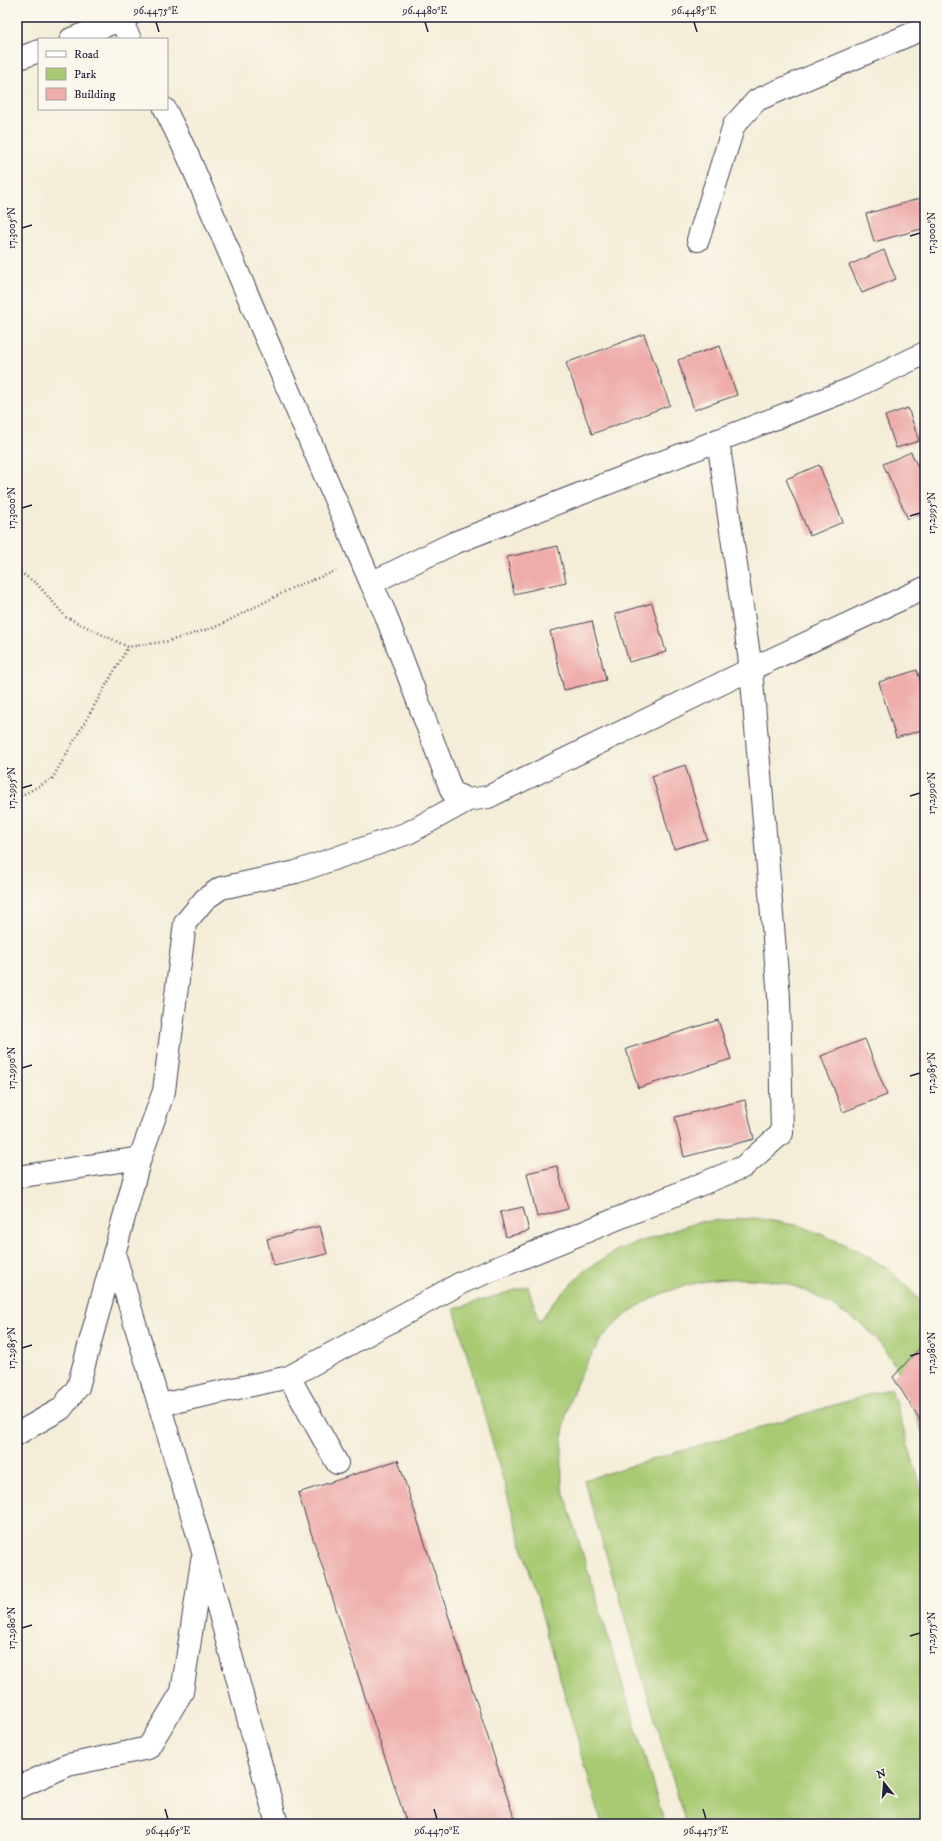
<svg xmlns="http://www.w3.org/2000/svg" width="942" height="1841" font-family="'IM FELL DW Pica',serif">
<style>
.green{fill:#a8ca73;stroke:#657657}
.building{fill:#eeacaa}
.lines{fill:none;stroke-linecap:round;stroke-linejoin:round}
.minor-casing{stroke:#424053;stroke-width:24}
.path{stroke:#424053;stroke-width:2.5;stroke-dasharray:1 3;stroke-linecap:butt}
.minor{stroke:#fff;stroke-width:22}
.ticks{fill:none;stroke:#22223b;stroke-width:1.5}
.neatline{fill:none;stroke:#22223b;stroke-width:1.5}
.ticks-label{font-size:10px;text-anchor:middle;fill:#22223b}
</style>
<rect width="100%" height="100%" fill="#fbf7ec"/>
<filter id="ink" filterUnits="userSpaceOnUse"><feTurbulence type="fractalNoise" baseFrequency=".025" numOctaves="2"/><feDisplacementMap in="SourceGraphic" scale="8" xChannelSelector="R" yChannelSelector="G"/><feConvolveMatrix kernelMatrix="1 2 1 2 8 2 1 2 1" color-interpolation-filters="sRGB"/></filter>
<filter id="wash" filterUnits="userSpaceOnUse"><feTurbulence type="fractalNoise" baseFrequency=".012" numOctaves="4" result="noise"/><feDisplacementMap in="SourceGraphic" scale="16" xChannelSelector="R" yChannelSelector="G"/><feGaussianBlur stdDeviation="0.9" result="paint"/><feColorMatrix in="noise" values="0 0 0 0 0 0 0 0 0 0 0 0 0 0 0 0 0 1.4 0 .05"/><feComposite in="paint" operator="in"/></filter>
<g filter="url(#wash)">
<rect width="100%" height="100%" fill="#f4edd8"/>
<path class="green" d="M755,1218L801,1226L849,1246L889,1269L925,1305V1442C912,1399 901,1366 870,1332C864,1324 852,1319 843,1313C828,1302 805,1289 787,1284C721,1269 643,1285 600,1341C596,1347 592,1355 588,1361C562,1406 561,1436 562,1486L665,1824H602L454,1309L528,1286L539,1322L555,1300L584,1271L619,1249L698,1222Z
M891,1388L925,1501V1824H686L584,1480Z"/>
<g id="blocks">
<path class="building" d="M925,197V228L874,242L866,214Z
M884,250L896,279L862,293L849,265Z
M644,334L670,405L592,434L566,363Z
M720,346L737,395L694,410L678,360Z
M908,408L919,441L896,448L885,416Z
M911,452L925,483V512L908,519L883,464Z
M819,465L843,522L810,536L786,479Z
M558,546L566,582L514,594L507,557Z
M652,603L666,652L629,662L615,614Z
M592,621L606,680L564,690L550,631Z
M917,670L925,696V729L896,738L879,682Z
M685,765L707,839L674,849L652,776Z
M718,1020L731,1059L638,1088L626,1049Z
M865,1039L887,1095L843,1112L821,1056Z
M745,1100L754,1139L684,1157L675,1117Z
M557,1166L568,1209L537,1217L527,1173Z
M523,1207L529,1231L506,1237L500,1212Z
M320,1226L327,1254L274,1266L267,1239Z
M925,1342V1430L917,1415L893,1377Z
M398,1460L516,1824H407L298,1493Z"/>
</g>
</g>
<g filter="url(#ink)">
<use href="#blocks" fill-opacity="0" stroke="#424053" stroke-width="1"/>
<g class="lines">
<defs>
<path id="minor" d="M119,17L130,39
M71,39L128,17
M17,59L39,51
M165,109L188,156L371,583
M698,240L734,125L757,100L925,28
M925,353L853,388L454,543L371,583L385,613L452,792L468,800L488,797L751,669L925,588
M17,1177L140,1158
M114,1253L203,1552L277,1824
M289,1377L463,1282L743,1167L782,1133L779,997L751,669L718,440
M160,1405L289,1377L337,1463
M17,1434L61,1409L78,1387L140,1158L164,1091L185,923L205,899L221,888L296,872L408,833L468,800
M17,1788L68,1765L148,1748L182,1692L202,1561"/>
</defs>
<use href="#minor" class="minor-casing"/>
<path class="path" d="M17,570L37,584L66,617L128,647L169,641L218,626L292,588L336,571
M17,798L52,779L128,647"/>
<use href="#minor" class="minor"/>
</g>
</g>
<path class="ticks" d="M156,22L159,32M425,22L428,32M694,22L697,32M22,228L32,225M910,236L920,233M22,508L32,505M910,516L920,513M22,788L32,785M910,796L920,793M22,1068L32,1065M910,1076L920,1073M22,1348L32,1345M910,1356L920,1353M22,1628L32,1625M910,1636L920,1633M165,1809L168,1819M434,1809L437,1819M703,1809L706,1819"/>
<rect width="942" height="1841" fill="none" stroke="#fbf7ec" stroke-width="44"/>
<rect x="38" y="38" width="130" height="72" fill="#fbf7ec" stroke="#a4a2a5"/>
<rect x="46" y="51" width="20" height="6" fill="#ffffff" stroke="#a4a2a5"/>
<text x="74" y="58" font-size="12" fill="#22223b">Road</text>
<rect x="46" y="68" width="20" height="12" fill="#a8ca73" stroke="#a4a2a5"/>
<text x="74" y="78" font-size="12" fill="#22223b">Park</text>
<rect x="46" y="88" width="20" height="12" fill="#eeacaa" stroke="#a4a2a5"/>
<text x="74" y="98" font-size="12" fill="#22223b">Building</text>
<g transform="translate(884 1783) rotate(343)" stroke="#fbf7ec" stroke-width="3" paint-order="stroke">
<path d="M0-3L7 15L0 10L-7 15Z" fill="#22223b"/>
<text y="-6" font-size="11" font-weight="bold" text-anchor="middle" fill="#22223b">N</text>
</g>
<rect x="22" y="22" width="898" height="1797" class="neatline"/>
<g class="ticks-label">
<text x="156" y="14">96.4475°E</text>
<text x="425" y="14">96.4480°E</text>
<text x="694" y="14">96.4485°E</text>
<text transform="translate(11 228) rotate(-90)" y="4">17.3005°N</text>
<text transform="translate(931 233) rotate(-90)" y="4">17.3000°N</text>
<text transform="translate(11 508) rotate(-90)" y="4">17.3000°N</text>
<text transform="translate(931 513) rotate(-90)" y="4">17.2995°N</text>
<text transform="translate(11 788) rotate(-90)" y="4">17.2995°N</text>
<text transform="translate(931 793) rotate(-90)" y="4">17.2990°N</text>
<text transform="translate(11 1068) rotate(-90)" y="4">17.2990°N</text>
<text transform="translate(931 1073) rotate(-90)" y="4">17.2985°N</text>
<text transform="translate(11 1348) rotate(-90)" y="4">17.2985°N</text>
<text transform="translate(931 1353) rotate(-90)" y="4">17.2980°N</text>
<text transform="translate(11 1628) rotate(-90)" y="4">17.2980°N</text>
<text transform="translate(931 1633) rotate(-90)" y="4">17.2975°N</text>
<text x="168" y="1834">96.4465°E</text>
<text x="437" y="1834">96.4470°E</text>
<text x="706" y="1834">96.4475°E</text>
</g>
</svg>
